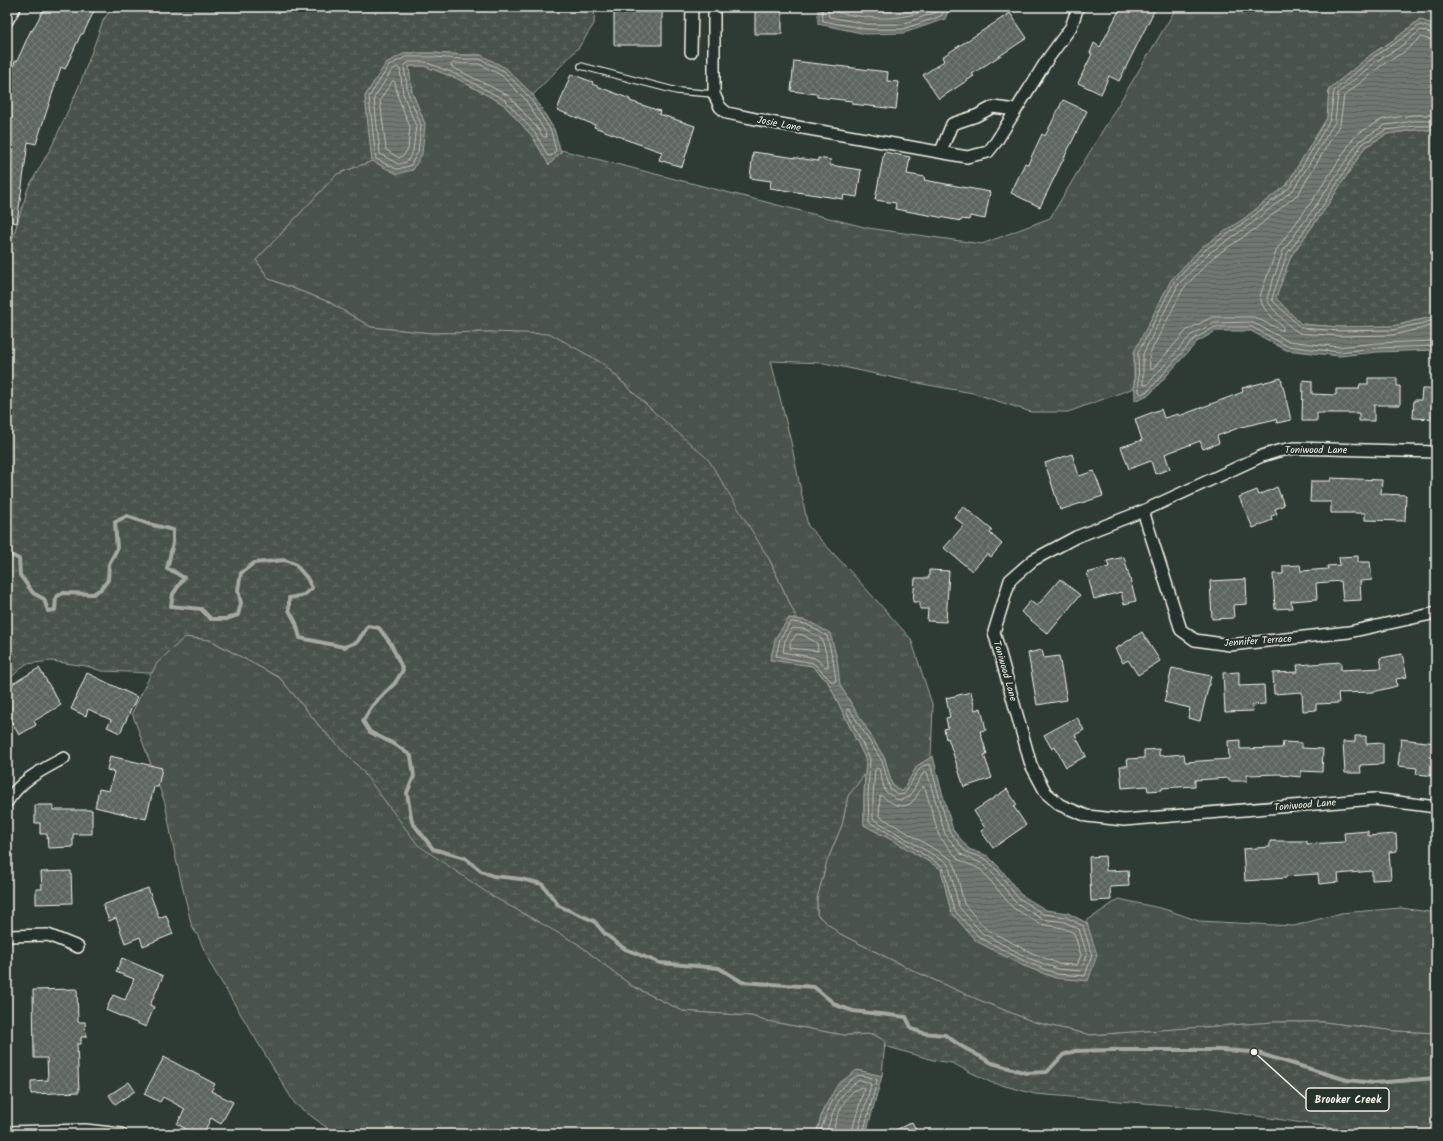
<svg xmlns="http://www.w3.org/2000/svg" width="1443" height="1141" font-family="Kalam,sans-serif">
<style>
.grass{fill:url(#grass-tufts);stroke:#9ea29a}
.wetland{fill:url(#wetland-marsh);stroke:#9ea29a}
.water{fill:url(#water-rules);stroke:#a4a8a0}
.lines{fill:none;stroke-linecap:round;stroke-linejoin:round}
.shore{stroke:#bfc0b8;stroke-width:1}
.stream{stroke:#a4a8a0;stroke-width:4}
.building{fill:url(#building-cross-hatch);stroke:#f4f1e8}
.lane-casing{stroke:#f4f1e8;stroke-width:8}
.street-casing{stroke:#f4f1e8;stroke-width:14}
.lane{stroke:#26332d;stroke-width:5.5}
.street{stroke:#26332d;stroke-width:11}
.labels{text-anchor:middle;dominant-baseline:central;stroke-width:4;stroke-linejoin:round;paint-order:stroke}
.street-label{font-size:10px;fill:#f4f1e8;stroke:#26332d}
.leader{fill:none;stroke:#f4f1e8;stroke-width:1.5}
.callout-dot{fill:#f4f1e8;stroke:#26332d;stroke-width:1.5}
.callout{fill:#26332d;stroke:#f4f1e8;stroke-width:1.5}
.callout-label{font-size:11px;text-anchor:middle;font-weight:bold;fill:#f4f1e8}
</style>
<defs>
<pattern id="grass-tufts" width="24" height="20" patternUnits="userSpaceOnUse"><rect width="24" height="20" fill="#48524c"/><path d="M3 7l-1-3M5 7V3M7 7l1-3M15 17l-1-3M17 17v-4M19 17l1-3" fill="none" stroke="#636b66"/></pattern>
<pattern id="wetland-marsh" width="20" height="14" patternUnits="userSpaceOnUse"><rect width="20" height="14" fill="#48524c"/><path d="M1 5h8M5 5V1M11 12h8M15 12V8" fill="none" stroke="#636b66"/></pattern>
<pattern id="water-rules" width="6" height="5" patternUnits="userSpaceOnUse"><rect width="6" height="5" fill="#6f7770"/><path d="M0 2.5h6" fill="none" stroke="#5c605b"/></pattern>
<pattern id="building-cross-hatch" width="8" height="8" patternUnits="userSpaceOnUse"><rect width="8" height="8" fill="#5c655e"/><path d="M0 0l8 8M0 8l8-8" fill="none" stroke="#747c75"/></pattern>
</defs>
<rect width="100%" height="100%" fill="#2e3b34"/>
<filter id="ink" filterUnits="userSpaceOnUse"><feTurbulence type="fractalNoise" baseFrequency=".025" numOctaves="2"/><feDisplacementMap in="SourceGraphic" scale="8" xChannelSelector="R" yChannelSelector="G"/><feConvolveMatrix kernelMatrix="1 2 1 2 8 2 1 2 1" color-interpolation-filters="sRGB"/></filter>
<g filter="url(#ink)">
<path class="grass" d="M1177,7H1436V27L1420,19L1395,39L1373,53L1329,89L1327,118L1287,184L1246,217L1134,352V388L1068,412H1031L973,393L923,384L824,363L771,361L791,442L808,526L859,581L911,639L933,707L931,757L917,766L902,792L892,785L885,759L840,685L808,621L797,619L769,559L746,524L653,411L602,363L491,332L431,333L371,327L329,302L269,279L256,260L337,174L372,161L397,173L425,124L412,92L408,66H424L456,78L503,104L532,136L549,165L561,152V150L868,228L982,244L1050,218Z
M185,637L210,640L280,678L322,729L360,768L578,944L632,986L683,1011L752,1016L762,1020L844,1035L873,1034L885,1041L882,1076L857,1070L823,1110L816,1134H372L330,1130L295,1104L211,965L198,936L192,927L175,855L165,803L132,713L156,663Z
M865,774L864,796V825L899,844L941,869L951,912L976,941L1024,966L1056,978L1087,923L1085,922L1119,899L1164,909L1199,921L1294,926L1341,913L1401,908L1436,913V1033L1395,1031L1324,1022H1274L1091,1035L1034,1022L979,1000L916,972L840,934L817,915V898L827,861L842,825L848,796Z"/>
<path class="wetland" d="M115,7H595L594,24L579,47L533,95L481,55H465L433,53H405L365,96L372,161L337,174L256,260L269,279L329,302L371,327L431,333L491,332L551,334L602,363L653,411L708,459L769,559L797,619L789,618L776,637L812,666L828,682L866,760L865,774L848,796L842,825L827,861L817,898V915L840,934L916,972L979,1000L1034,1022L1091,1035L1274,1022H1324L1395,1031L1436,1033V1134H1356L1322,1126L1205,1108L1035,1094L990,1082L952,1063L933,1060L885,1046V1041L873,1034L844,1035L762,1020L752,1016L683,1011L632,986L578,944L492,896L418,845L360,768L322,729L280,678L210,640L185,637L157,663L152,673L102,671L86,666L51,661L26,664L7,681V241L13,237L28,188L52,146L80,84L104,18Z
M1415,130H1436V316L1393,326L1339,327L1301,324L1275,298L1291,256L1325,209L1365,147L1387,134Z"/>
<path class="water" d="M818,7H950L945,19L904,33L866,34L818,24Z
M1420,19L1436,27V130H1415L1387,134L1365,147L1325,209L1291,256L1276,298L1301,324L1339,327L1393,326L1436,316V350L1377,352L1339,356L1286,350L1251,331H1216L1197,342L1150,394L1135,401L1134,352L1171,280L1202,247L1246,217L1287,184L1327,118L1329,89L1373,53L1395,39Z
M405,53H433L465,55H481L506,68L533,95L554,129L561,152L549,165L532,136L503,104L456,78L424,66H409L412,92L425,124L422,154L413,170L397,174L372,161L365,96L386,63Z
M789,618L808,621L830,633L837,659L840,685L885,759L892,785L902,792L917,766L933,756L940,785L953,830L969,849L988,856L1001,869L1020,894L1046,910L1068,913L1087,923L1097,955L1088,981L1056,978L1024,966L976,941L951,912L941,869L899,844L864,825V796L866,760L828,682L812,666L770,660L776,637Z
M857,1070L882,1076L866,1134H816L823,1110L838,1084Z"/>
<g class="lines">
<path class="shore" d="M822,7L823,21L866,29H903L941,16L946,7
M827,7L829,17L867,24H902L937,12L940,7
M833,7L835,12C872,19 898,23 934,7
M1436,30L1420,25L1397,42L1375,56L1334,91L1330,120L1290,187L1248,220L1205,250L1174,282L1138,353L1139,392L1141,394L1148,391L1194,339L1215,327H1252L1287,346L1339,352L1377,348L1436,346
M1436,35L1421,30L1400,47L1378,60L1338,93L1335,122L1293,190L1251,224L1208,254L1178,285L1143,354V384L1145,385H1147L1191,335L1214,323L1252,322L1288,341L1339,347L1377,343L1436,341
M1436,41L1421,37L1404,52L1382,65L1344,96L1340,124L1298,194L1255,229L1212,258L1183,289L1149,355L1150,369H1153L1187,330L1212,317H1254L1281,330H1283V327C1274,318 1258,308 1261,293L1277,249L1312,201L1353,139L1357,134L1383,119L1414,115H1436
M406,57H433L465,59H480L504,71L530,98L551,131L556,151L551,156H548L535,133L505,100L458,75L425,62H409L406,64L404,67L408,93L421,125L418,152L410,166L397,169L376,159L369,97L389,66Z
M453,63L479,64L501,75L525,99L546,133L547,137H543L539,130L509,96L452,67L451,65Z
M397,67L400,69L403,94L416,126L413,151L407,162L398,164L380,154L374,98L392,70Z
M393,81L395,82L398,97L410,127L408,149L403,156L399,158L386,150L380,100Z
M1436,121H1415L1385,125L1359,141L1317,204L1283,251L1267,298C1268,306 1292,330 1300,333L1339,336L1393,335L1436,325
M1436,126H1415L1386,130L1362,144L1322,207L1287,254L1272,298L1273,301L1301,328L1339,331L1393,330L1436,320
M792,622L806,624L827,636L833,660L836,680L835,682H832L813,663L776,656L780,639L790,623Z
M793,628L805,629L822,639L828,661V667H825L815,658L783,652L785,641Z
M797,634L803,635L817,643L818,651L790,648V643Z
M848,709L850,710L882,761L890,789L899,795L904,794C912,785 916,765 930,764L949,831L966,852L986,859L998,871L1017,897L1043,914L1066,917L1083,926L1092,955L1085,976L1057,974L1026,962L979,937L954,910L943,867L901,840L869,822L868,796L870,759L847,712Z
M877,768L879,769L885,791L896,799L901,800L909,797L924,772H927L945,834L962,855L983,864L994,875L1015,902L1042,919L1065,922L1079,929L1087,955L1081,971L1058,969L1028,958L982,933L959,907L949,867L947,863L873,819V796L875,770Z
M923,787L925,788L939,836L959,860L980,869L989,879L1012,907L1040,924L1063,928L1074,933L1081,955L1077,965L1059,964L1030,952L986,929L964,904L955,866L951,859L879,816L880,796H882C891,803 904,812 914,800C917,796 919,791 923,787Z
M820,1134C827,1110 835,1087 859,1075L876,1079L877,1081L863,1134
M826,1134C832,1113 839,1091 860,1080L870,1083L871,1085L857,1134
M832,1134C837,1117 843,1094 861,1087L864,1089L851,1134"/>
<path class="stream" d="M7,553L19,559L20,575L33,593L44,599L48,611L55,610L56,597L63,593L93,594L101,589L108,580L109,564L117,549L115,522L127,516L149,524L173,530V543L167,569L173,571L184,578L173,594L171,606L201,609L211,619H226L238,615L241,603L238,590L241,573L254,563L285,560L295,564L307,578L312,588L304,595L289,598V610L296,623L300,638L344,647L357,642L368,626L379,628L391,644L403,670L395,683L372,706L363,721L370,732L396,745L411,756L414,776L407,793L412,822L433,849L465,858L481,871L493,876L521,879L542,884L559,906L594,921L605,934L625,949L660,963L719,968L742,982L814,987L836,1005L853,1011L906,1017L912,1029L923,1033L945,1035L961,1046L992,1063L1026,1073L1047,1072L1063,1055L1075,1051L1112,1050H1220L1254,1052L1347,1080L1374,1083L1436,1078"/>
</g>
<path class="building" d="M45,7H96L83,34H81L65,69L61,67L36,144L28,142L17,223L7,221V85L15,61H17L31,30L32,31Z
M755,7H782V34H755Z
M1121,7H1156L1119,81L1109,76L1101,94L1078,83L1092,54L1090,53L1094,43L1100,47Z
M614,10H662V45H614Z
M1010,13L1027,38L972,74L974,76L939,99L923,75L944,61L942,57Z
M794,61L888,72L887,81L899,82L896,109L852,104V101L817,97V94L791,91Z
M571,74L593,82L592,84L630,99V101L660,111L659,114L695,126L682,167L659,160L662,152L624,139V138L594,127L595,125L557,110Z
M1063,100L1087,111L1040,207L1011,193L1025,163L1028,164L1042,134L1045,136Z
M753,152L818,161V158L831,160L830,165L861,170L857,197L844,195L843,199L770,188L771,181L750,178Z
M884,152L910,157L907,174L925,177L924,180L990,192L985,219L970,216L969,220L962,219L961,221L895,209L896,203L875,200Z
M1281,378L1291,420L1277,423L1276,419L1241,427L1217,436L1219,443L1203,449L1200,441L1165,454L1170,469L1155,474L1151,461L1129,469L1121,447L1142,440L1135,419L1161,409L1164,418L1178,414L1179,416L1243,392L1242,388Z
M1368,378H1397V386H1400V405H1374V421H1359V413H1317V421H1302L1303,380L1312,381V394L1336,395V389H1359L1360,384H1368Z
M1422,389H1436V419L1413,418L1414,400H1421Z
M1072,454L1079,476L1094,471L1103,496L1060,510L1045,463Z
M1331,478L1382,480L1381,494L1406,495L1405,521L1365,520V513H1331V502H1310L1311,481H1331Z
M1277,487L1284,505L1275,509L1277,514L1271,516L1272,520L1253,528L1239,497L1257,490L1259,495Z
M963,506L992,530L990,533L1002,544L991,557L987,554L972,571L944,548L964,525L954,517Z
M1358,556V562H1370L1372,580L1360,581L1361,600L1343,601L1341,581L1316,583L1317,599L1291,601L1292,608L1275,609L1273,574H1283V566L1300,565L1301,571L1328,569L1327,566L1340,565L1339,557Z
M1124,557L1136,601L1124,604L1121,592L1094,599L1087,573L1109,567L1107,561Z
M929,570L949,571L946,622L927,621L928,609H920V602H913L915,578H929Z
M1060,579L1080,595L1048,634L1021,612L1030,601L1037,606Z
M1246,579L1247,604L1233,605L1234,618L1212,619L1210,581Z
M1142,632L1160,661L1138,675L1128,660L1123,663L1115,649Z
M1042,650L1044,658L1059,656L1067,700L1037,705L1028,653Z
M1402,654L1407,677L1396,679L1397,686L1373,692L1338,693L1339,703L1316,704V710L1303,711L1302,692L1274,694L1273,673L1298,672L1297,665L1341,662V670L1382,668L1380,658Z
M39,668L61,705L34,721L36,725L19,735L7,714V687Z
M1172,668L1211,676L1200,721L1188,718L1190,708L1164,702Z
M1239,672V686L1264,685L1265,704L1252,705L1253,711L1225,712L1223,673Z
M87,673L137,697L120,733L107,727L111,720L88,709L86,716L71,709Z
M971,692L975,710L981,708L986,730L980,731L987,754L984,755L992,778L964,787L948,738L946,739L944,729L948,728L946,718L950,717L946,698Z
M1077,717L1084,730L1075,735L1086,756L1066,767L1055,747L1052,749L1044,735Z
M1355,736H1366V744L1383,743V764L1360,765L1361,773H1345L1343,742H1355Z
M1401,739L1436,743V776L1416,774L1417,768L1398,766Z
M1240,740V749L1282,748L1283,742L1302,743V748L1323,749L1322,772L1301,771V777L1281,775V774L1247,775V781H1229V778L1195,780V786L1162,788V790L1148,791L1147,786L1122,788L1120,766H1128L1127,759L1144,758V750L1159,749V756L1184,754L1185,762L1229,759L1228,741Z
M110,756L162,768L158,787H154L146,819L95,807L99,789L109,791L114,772L107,770Z
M1007,789L1017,805L1014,807L1026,825L993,848L981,831L985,828L974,811Z
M35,805H53V810H92V834H73V847L48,848L47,834H40V823H35Z
M1368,831V836L1396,834L1397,851L1389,852L1391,879L1372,880V871L1338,874L1339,882L1319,884L1318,874L1286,876V878L1245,881L1243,849L1270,847V841H1307V844L1345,842L1344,833Z
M1105,856L1106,871L1128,870L1129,886L1110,887L1111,900L1091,901L1089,857Z
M71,871L72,903L36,904V889H42L41,872Z
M148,888L159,918L166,915L173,934L143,946L140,937L125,943L116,918L109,921L103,905Z
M122,958L163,976L150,1005L154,1007L146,1027L106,1010L113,995L125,1000L134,979L116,972Z
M77,989L78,1022H85L86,1037H81V1044H77L79,1092L31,1094V1081L48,1080L47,1058H34L33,990Z
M164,1057L215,1084L211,1091L233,1102L221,1124L211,1118L203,1134H195L177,1124L185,1109L163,1097L160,1102L144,1094Z
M129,1082L135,1091L115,1104L109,1095Z
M912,1122L918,1134H888Z"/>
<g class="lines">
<defs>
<path id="lane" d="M581,66L677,91L714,94"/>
<path id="street" d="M714,7V94L720,107L727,113L775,123L967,157L988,152L996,142L1047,60L1071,27L1078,7
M7,21L15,7
M691,52L692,7
M941,151L952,124L976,116L993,107L1016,110
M1436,452L1295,448L1278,451L1262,456L1143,511L1076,537L1033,560L1010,580L994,632L1031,765L1046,793L1060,805L1087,816L1124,820L1374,799L1436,807
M1143,511L1181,630L1195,640L1230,645L1349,632L1436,613
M7,802C22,779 40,771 64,758
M7,936L48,935L78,947
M7,1132L85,1130L121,1134"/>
</defs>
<use href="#lane" class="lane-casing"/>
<use href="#street" class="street-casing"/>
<use href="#lane" class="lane"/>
<use href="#street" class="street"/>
</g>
</g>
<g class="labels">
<g class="street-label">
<text transform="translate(779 124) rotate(11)">Josie Lane</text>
<text x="1316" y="450">Toniwood Lane</text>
<text transform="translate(1258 641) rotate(-4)">Jennifer Terrace</text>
<text transform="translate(1005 671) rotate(74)">Toniwood Lane</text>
<text transform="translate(1305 805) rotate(-5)">Toniwood Lane</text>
</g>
</g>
<path class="leader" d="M1254 1052L1306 1099"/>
<circle class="callout-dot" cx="1254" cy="1052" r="4"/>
<rect class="callout" x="1306" y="1088" width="83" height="23" rx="4"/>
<g class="callout-label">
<text x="1348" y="1103">Brooker Creek</text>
</g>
<rect width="1443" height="1141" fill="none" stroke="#26332d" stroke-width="24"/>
<rect x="12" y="12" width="1419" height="1117" fill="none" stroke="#f4f1e8" stroke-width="1.5" filter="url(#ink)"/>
</svg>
